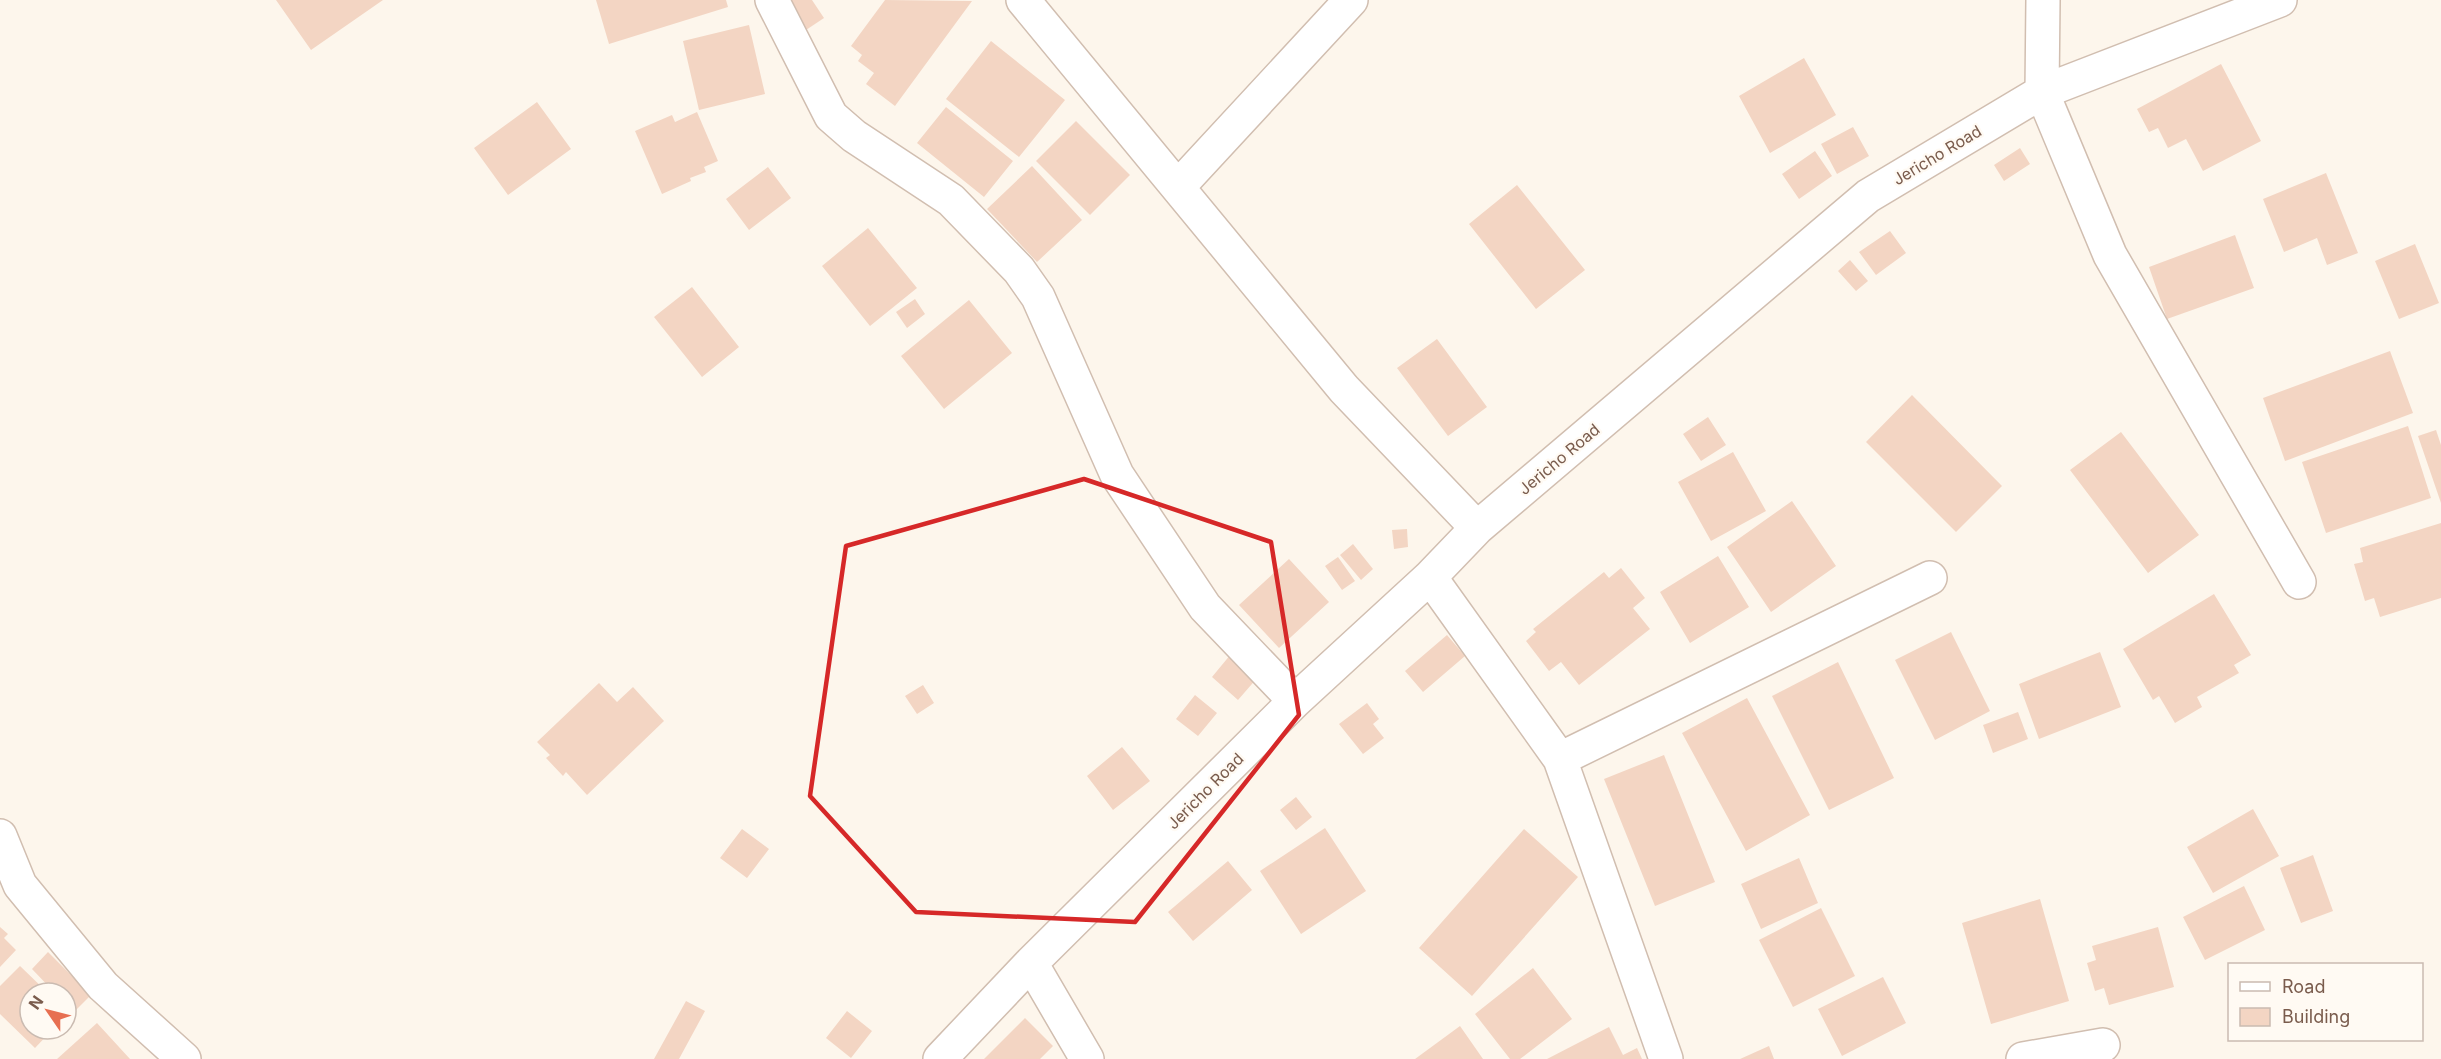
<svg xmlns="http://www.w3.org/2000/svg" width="2441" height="1059" font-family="Inter,sans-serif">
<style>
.building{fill:#f3d5c3}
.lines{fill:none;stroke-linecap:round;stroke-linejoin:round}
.minor-casing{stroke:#d1beb0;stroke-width:36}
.minor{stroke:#fff;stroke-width:33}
.marked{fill:none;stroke:#d62828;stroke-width:4.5;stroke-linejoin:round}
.labels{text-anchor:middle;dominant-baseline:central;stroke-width:4.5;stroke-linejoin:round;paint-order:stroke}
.street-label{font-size:16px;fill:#7a5c4d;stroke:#fffaf3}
</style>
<rect width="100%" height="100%" fill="#fdf6ec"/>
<path class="building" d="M276,0H383L311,50Z
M596,0H726L728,7L609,44Z
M778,0H812L824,18L800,34Z
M885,0L972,1L895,106L866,84L874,73L858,61L862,55L851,46Z
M749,25L765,94L699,110L683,41Z
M991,41L1065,100L1019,157L946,99Z
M1804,58L1836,115L1770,153L1739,96Z
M2221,64L2261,141L2203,171L2186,139L2168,148L2158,128L2149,132L2137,109Z
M537,102L571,149L508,195L474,148Z
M946,107L1013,161L984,197L917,143Z
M697,112L718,161L704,167L706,172L690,178L691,181L662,194L635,131L672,115L675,122Z
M1076,121L1130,175L1090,215L1036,161Z
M1853,127L1869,156L1837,174L1821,144Z
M2020,148L2030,164L2004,181L1994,165Z
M1815,151L1832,176L1799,199L1782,174Z
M1032,166L1082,220L1037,262L987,209Z
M768,167L791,198L749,230L726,199Z
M2326,173L2358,253L2327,265L2317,238L2284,252L2263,199Z
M1517,185L1585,270L1536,309L1469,224Z
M868,228L917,288L870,326L822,266Z
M1890,231L1906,253L1876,275L1859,252Z
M2235,235L2254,288L2167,319L2149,267Z
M2415,244L2439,303L2399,319L2375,261Z
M1850,260L1868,281L1856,291L1838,271Z
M692,287L739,347L702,377L654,317Z
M915,299L925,314L907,328L896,312Z
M969,300L1012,353L944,409L901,356Z
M1437,339L1487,407L1448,436L1397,368Z
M2390,351L2413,413L2285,461L2263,398Z
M1912,395L2002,486L1956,532L1866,442Z
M1708,417L1726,445L1701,461L1683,434Z
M2408,426L2431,498L2326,533L2302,462Z
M2436,430L2441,445V503L2418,436Z
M2121,432L2199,535L2148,573L2070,470Z
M1733,452L1766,511L1711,541L1678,482Z
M1792,501L1836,566L1771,612L1727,547Z
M2441,523V598L2380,617L2374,598L2365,601L2354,564L2363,562L2360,548Z
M1407,529L1408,547L1394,549L1392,530Z
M1353,544L1373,569L1361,580L1340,555Z
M1718,556L1749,607L1690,643L1660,592Z
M1338,557L1355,581L1342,590L1325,566Z
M1289,559L1329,602L1279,648L1239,605Z
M1621,568L1645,598L1633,608L1650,629L1579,685L1561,662L1549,671L1526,641L1536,632L1533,629L1604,572L1609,578Z
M2214,594L2251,655L2234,665L2239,673L2197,697L2202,707L2175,723L2159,696L2153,700L2123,649Z
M1951,632L1990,711L1935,740L1895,660Z
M1447,635L1465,656L1423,692L1405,671Z
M2100,652L2121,707L2039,739L2019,684Z
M1231,654L1258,677L1238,700L1212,677Z
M1838,662L1894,778L1829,810L1772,696Z
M599,683L617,702L633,687L664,721L587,795L566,772L563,776L546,758L550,755L537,742Z
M923,685L934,703L917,714L905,696Z
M1195,695L1217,713L1198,736L1176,719Z
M1747,698L1810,815L1746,851L1682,733Z
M1367,703L1379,719L1373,724L1384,738L1363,754L1339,724Z
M2018,712L2028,739L1993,753L1983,725Z
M1122,747L1150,781L1113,810L1087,776Z
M1664,755L1715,882L1655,906L1604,779Z
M1296,797L1312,817L1296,830L1280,810Z
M2253,809L2279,856L2213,893L2187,847Z
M1325,828L1366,891L1301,934L1260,871Z
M742,829L769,849L747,878L720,858Z
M1524,829L1578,877L1472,996L1419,948Z
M2313,855L2333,911L2301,923L2280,868Z
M1799,858L1818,903L1761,929L1741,884Z
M1228,861L1252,890L1193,941L1168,912Z
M2244,886L2265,930L2205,960L2183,917Z
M2040,899L2069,1001L1991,1024L1962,923Z
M1821,908L1855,976L1793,1007L1759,940Z
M0,927L8,934L4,938L16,950L0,967Z
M2158,927L2174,987L2109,1005L2104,988L2095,991L2087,963L2096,960L2092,946Z
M48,952L91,995L74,1012L66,1004V993H55L32,969Z
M20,966L48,993H30V1029H53L35,1048L0,1014V986Z
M1533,968L1572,1019L1520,1059H1510L1475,1014Z
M1883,977L1906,1023L1842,1056L1818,1009Z
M686,1001L705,1011L679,1059H654Z
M847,1011L872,1031L851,1058L826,1038Z
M1025,1018L1053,1046L1040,1059H984Z
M97,1023L130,1059H57Z
M1460,1026L1483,1059H1415Z
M1609,1027L1623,1055L1637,1048L1642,1059H1547Z
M1769,1046L1774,1059H1740Z"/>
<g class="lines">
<defs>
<path id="minor" d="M772,0L831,116L854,136L951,200L1019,270L1038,297L1117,475L1205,607L1295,701
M1023,0L1344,389L1477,528
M2043,0L2042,92L2110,255L2299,582
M1178,187L1351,0
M1430,577L1560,759L1666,1059
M1560,759L1930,578
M0,836L20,885L103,986L184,1059
M1031,963L1087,1059
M940,1059L1031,963L1295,701L1430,577L1477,528L1868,196L2042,92L2280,0
M2023,1059L2103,1045"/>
</defs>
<use href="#minor" class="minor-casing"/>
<use href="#minor" class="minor"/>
</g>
<path class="marked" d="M1084,479L1271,542L1299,715L1135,922L916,912L810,796L846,546Z"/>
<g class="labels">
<g class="street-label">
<text transform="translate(1937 155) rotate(-31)">Jericho Road</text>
<text transform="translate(1559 459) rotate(-40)">Jericho Road</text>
<text transform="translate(1205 791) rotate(-45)">Jericho Road</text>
</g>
</g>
<rect x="2228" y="963" width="195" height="78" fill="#fffaf3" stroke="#cabbb1" stroke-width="1.5"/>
<rect x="2240" y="982" width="30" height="9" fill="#ffffff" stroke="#cabbb1" stroke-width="1.5"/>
<text x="2282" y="993" font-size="18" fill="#7a5c4d">Road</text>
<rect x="2240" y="1008" width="30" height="18" fill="#f3d5c3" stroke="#cabbb1" stroke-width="1.5"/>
<text x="2282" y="1023" font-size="18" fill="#7a5c4d">Building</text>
<g transform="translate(48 1011) rotate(305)"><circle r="28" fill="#fffaf3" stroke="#cabbb1" stroke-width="1.5"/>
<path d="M0-4.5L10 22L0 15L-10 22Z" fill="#e76f51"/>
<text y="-9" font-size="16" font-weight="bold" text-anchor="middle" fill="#7a5c4d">N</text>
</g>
</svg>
